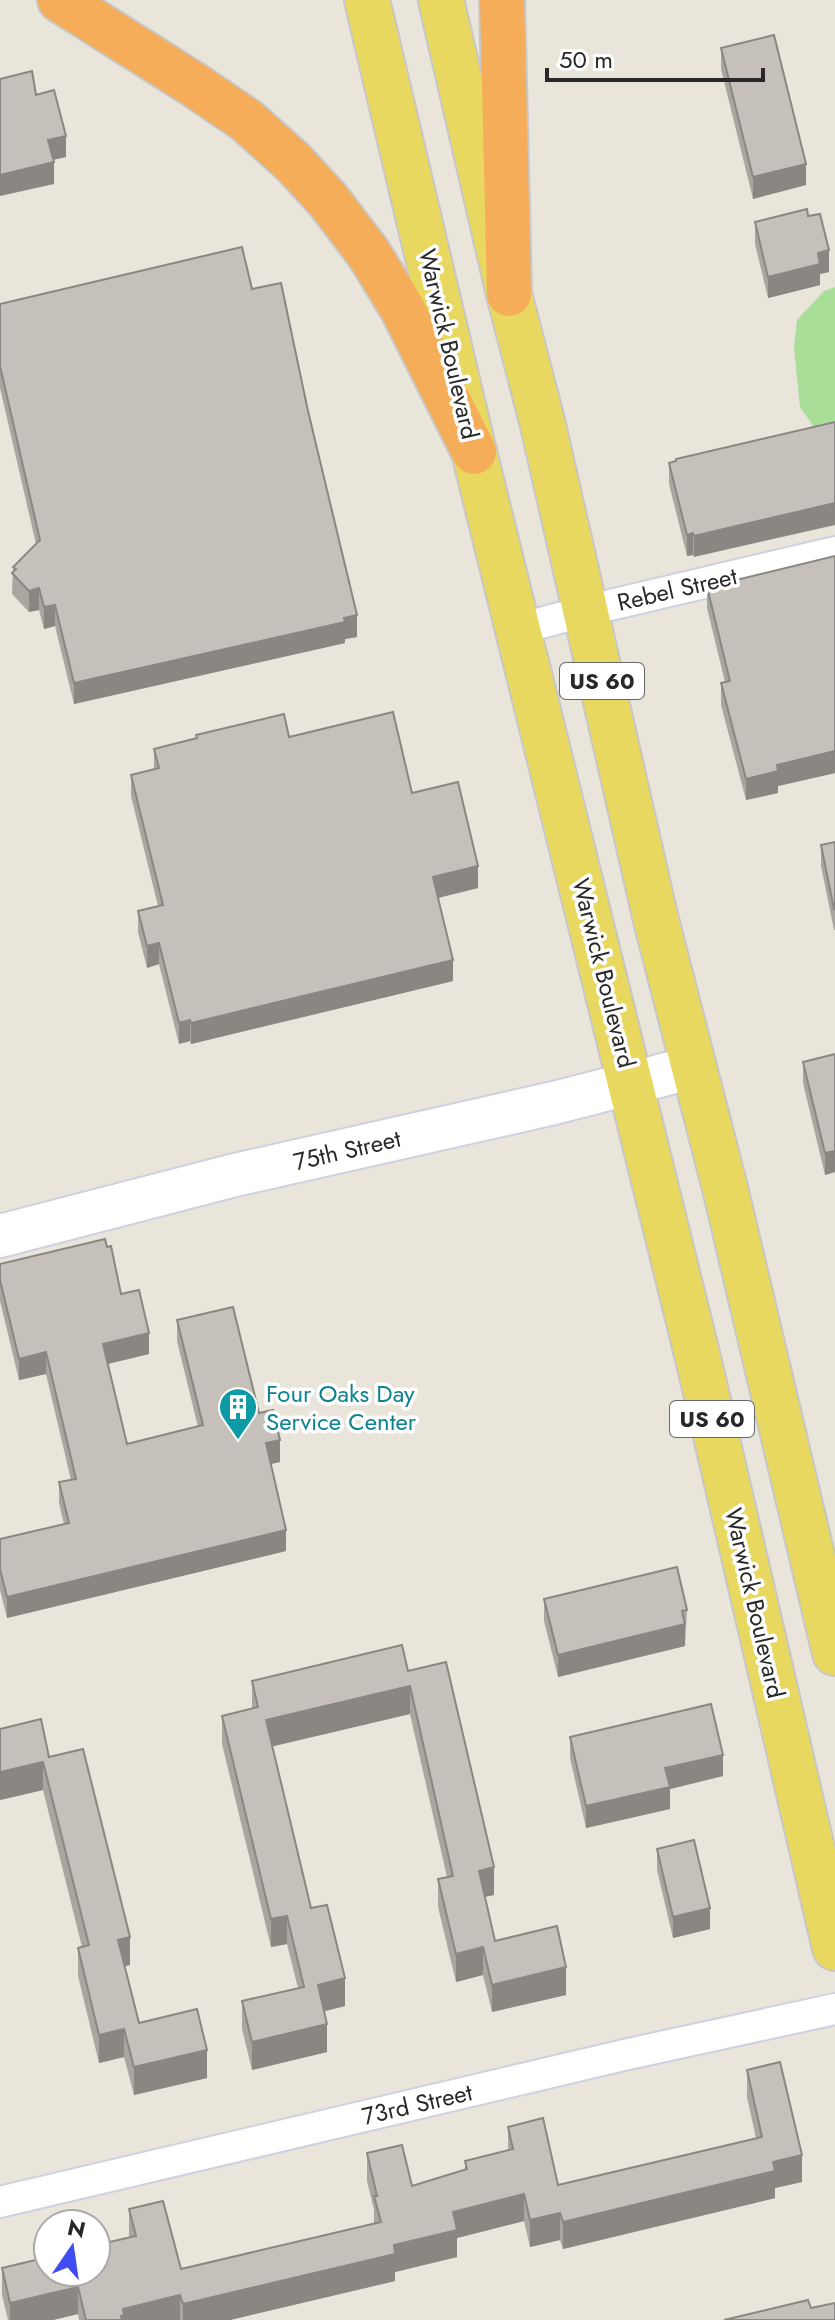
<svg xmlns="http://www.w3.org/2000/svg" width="835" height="2320" font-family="Jost,sans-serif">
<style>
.green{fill:#a9de98}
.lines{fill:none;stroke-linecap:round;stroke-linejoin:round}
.street-casing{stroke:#cfd1e0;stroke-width:34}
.secondary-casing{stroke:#cfd1e0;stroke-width:46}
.primary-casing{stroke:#c7c7c7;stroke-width:48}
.highway-casing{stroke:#c7c7c7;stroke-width:48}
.street{stroke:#fff;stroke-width:30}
.secondary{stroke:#fff;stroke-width:42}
.primary{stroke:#e9d85f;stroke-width:44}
.highway{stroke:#f6ad59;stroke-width:44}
.wall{fill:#a9a6a0}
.shaded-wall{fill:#8a8782}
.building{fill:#c5c1ba;stroke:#8a8782;stroke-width:2}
.labels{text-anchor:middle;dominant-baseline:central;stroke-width:7;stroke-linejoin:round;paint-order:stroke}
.shield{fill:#fff;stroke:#686868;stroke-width:2}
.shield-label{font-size:22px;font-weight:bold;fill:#282828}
.street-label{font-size:24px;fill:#282828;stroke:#fff}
.culture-label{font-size:24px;fill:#0d838f;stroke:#fff;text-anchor:start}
</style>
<rect width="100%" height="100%" fill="#eae5da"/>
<path class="green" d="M835,287V428L814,427L800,407L794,348L797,320L824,291Z"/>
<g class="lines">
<defs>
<path id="street" d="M519,629L585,611L835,552
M0,2202L624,2055L835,2009"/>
<path id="secondary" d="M0,1236L235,1175L554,1103L694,1067"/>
<path id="primary" d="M367,0L474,452L699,1362L835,1948
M441,0L509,294L542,421L656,920L725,1188L835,1653"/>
<path id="highway" d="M60,0L193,84L246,120L293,162L328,200L369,254L402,308L474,452
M502,0L509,294"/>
</defs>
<use href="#street" class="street-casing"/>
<use href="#secondary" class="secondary-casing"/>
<use href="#primary" class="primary-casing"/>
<use href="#highway" class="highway-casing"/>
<use href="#street" class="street"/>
<use href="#secondary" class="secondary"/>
<use href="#primary" class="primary"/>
<use href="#highway" class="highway"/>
</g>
<path class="wall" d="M721,48L806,185L753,199L721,69Z
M808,216L829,272L820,274V285L768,298L755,244V222Z
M252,289L357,637L345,639V643L74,704L55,626L44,629L39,610L29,612L12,594L13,567L36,544L0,388V304Z
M835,422L694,557L693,555L687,556L669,484V463Z
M835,556V773L778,786V793L746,800L721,705V683L725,682L707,608V587Z
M196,735L289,737L412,793L478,888L438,898L453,981L191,1044L190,1041L179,1044L159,964L147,968L138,932V911L158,906L131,796V775L154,770V749L196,738Z
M835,842V930H834L821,866V845Z
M835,1054V1172L825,1175L803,1083V1062Z
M0,1264L121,1294L149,1354L108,1364L127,1444L198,1427L177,1341V1320L259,1413L280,1462L271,1464L286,1551L7,1618L0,1590V1539L64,1524L59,1503V1482L71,1480L46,1374L19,1380L0,1301Z
M544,1599L687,1610L685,1646L558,1677L544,1621Z
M408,1671L494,1895L485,1897L495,1941L566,1995L492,2012L483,1975L456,1982L438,1907V1879L447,1877L410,1714L272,1746L311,1908L345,2006L324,2011L327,2052L252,2070L242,2029V2001L298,1988L287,1944L271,1947L222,1744V1716L252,1709V1681Z
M570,1737L723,1776L670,1789V1809L586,1828L570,1758Z
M49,1757L130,1965L125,1966L139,2023L207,2078L134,2095L124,2057L99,2063L78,1976V1948L82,1947L43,1790L0,1800Z
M657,1849L710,1929L673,1938L657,1870Z
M747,2070L802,2182L775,2188V2198L563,2249L560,2240L530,2247L524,2221L457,2238V2257L395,2272V2281L230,2320H79L78,2314L53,2320H8L2,2295V2268L129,2237V2209L181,2269L374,2223V2210L367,2181V2153L412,2186L465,2170V2161L508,2151V2127L558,2185L756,2138L747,2097Z"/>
<path class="shaded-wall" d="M66,136V157L48,161V140Z
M54,162V184L0,196V175Z
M806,164V185L753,199V177Z
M829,250V272L820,274V285L768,298V277L818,253Z
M835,503V525L694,557V536Z
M693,533V555L687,556V535Z
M39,588V610L29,612V591Z
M55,605V626L44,629V607Z
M357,615V637L345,639V643L74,704V683Z
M835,751V773L778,786V793L746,800V779L777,765Z
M478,866V888L433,899V877Z
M159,943V964L147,968V946Z
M453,960V981L191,1044V1023Z
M190,1020V1041L179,1044V1023Z
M835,1151V1172L825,1175V1153Z
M149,1333V1354L103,1365V1344Z
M46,1352V1374L19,1380V1359Z
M280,1440V1462L266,1465V1443Z
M286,1530V1551L7,1618V1597Z
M685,1624V1646L558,1677V1655Z
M410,1686V1714L266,1748V1720Z
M723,1755V1776L670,1789V1809L586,1828V1806L665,1768Z
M43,1762V1790L0,1800V1772Z
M494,1867V1895L479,1898V1871Z
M710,1908V1929L673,1938V1917Z
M287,1916V1944L271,1947V1919Z
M130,1937V1965L118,1968V1940Z
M483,1947V1975L456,1982V1954Z
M566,1967V1995L492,2012V1985Z
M345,1978V2006L318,2013V1985Z
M327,2024V2052L252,2070V2042Z
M124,2029V2057L99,2063V2035Z
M207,2050V2078L134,2095V2067Z
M802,2155V2182L775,2188V2198L563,2249V2222L773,2162Z
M524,2194V2221L457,2238V2257L395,2272V2281L230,2320H183V2304L453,2212Z
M560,2213V2240L530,2247V2220Z
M78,2287V2314L53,2320H10V2303Z
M180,2295V2320H121L123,2309Z"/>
<path class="building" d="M774,35L806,164L753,177L721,48Z
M32,71L36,95L54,90L66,136L48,140L54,162L0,175V79Z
M807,209L808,216L820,214L829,250L818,253L820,264L768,277L755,222Z
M242,247L252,289L281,283L308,411L357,615L344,618L345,622L74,683L55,605L44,607L39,588L29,591L12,573L16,569L13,567L40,540L0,366V304Z
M835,422V503L694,536L693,533L687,535L669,463L676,461V459Z
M835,556V751L777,765L778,771L746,779L721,683L730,681L707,587Z
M393,712L412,793L458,782L478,866L433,877L453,960L191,1023L190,1020L179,1023L159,943L147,946L138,911L163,905L131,775L159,768L154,749L197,738L196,735L284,714L289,737Z
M835,842V908L834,909L821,845Z
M835,1054V1151L825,1153L803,1062Z
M105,1239L107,1247L111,1246L121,1294L139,1290L149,1333L103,1344L127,1444L203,1425L177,1320L233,1307L259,1413L273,1410L280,1440L266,1443L286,1530L7,1597L0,1569V1539L69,1523L59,1482L76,1479L46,1352L19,1359L0,1280V1264Z
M677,1567L687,1610L682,1611L685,1624L558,1655L544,1599Z
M402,1645L408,1671L446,1662L494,1867L479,1871L495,1941L557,1926L566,1967L492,1985L483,1947L456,1954L438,1879L453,1876L410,1686L266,1720L311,1908L327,1905L345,1978L318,1985L327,2024L252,2042L242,2001L304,1987L287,1916L271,1919L222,1716L258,1707L252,1681Z
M711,1704L723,1755L665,1768L670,1787L586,1806L570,1737Z
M41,1719L49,1757L83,1749L130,1937L118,1940L139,2023L197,2009L207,2050L134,2067L124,2029L99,2035L78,1948L89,1945L43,1762L0,1772V1729Z
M694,1840L710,1908L673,1917L657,1849Z
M780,2062L802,2155L773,2162L775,2171L563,2222L560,2213L530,2220L524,2194L453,2212L457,2230L394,2245L395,2254L183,2304L180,2295L123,2309L124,2316H121L122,2320H86L78,2287L10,2303L2,2268L48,2257V2272H96V2245L136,2236L129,2209L163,2201L181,2269L381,2222L374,2196H377L367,2153L402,2145L412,2186L467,2169L465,2161L513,2149L508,2127L543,2118L558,2185L762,2137L747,2070Z
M808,2300L811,2308L835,2303V2320H724Z"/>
<defs>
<symbol id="building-pin" viewBox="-11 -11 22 30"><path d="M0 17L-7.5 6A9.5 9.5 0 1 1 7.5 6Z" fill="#0f9aa8" stroke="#fff"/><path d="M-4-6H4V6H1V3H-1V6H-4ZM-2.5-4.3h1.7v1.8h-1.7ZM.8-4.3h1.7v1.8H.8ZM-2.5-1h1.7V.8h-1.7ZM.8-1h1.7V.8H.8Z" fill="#fff"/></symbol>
</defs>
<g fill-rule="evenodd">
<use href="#building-pin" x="216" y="1385" width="44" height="60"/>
</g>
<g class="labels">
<g class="shield">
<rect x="560" y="663" width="84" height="36" rx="6"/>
<rect x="670" y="1401" width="84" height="36" rx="6"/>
</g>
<g class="shield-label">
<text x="602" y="681">US 60</text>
<text x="712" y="1419">US 60</text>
</g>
<g class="street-label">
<text transform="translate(449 344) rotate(77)">Warwick Boulevard</text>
<text transform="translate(677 589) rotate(-13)">Rebel Street</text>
<text transform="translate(604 973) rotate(76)">Warwick Boulevard</text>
<text transform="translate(347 1150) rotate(-13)">75th Street</text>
<text transform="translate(755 1603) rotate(77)">Warwick Boulevard</text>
<text transform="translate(417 2104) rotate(-13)">73rd Street</text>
</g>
<g class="culture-label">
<text x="266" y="1393">Four Oaks Day<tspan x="266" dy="28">Service Center</tspan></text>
</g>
</g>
<g transform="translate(72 2248) rotate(13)"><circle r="38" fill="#ffffff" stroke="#a9a9a9" stroke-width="2"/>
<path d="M0-6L14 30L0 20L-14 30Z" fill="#404ef1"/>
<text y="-12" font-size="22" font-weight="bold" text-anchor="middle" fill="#282828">N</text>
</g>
<path d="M547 68v12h216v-12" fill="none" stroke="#282828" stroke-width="4"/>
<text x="559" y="68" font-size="24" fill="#282828" stroke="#ffffff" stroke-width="6" paint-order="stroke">50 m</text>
</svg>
